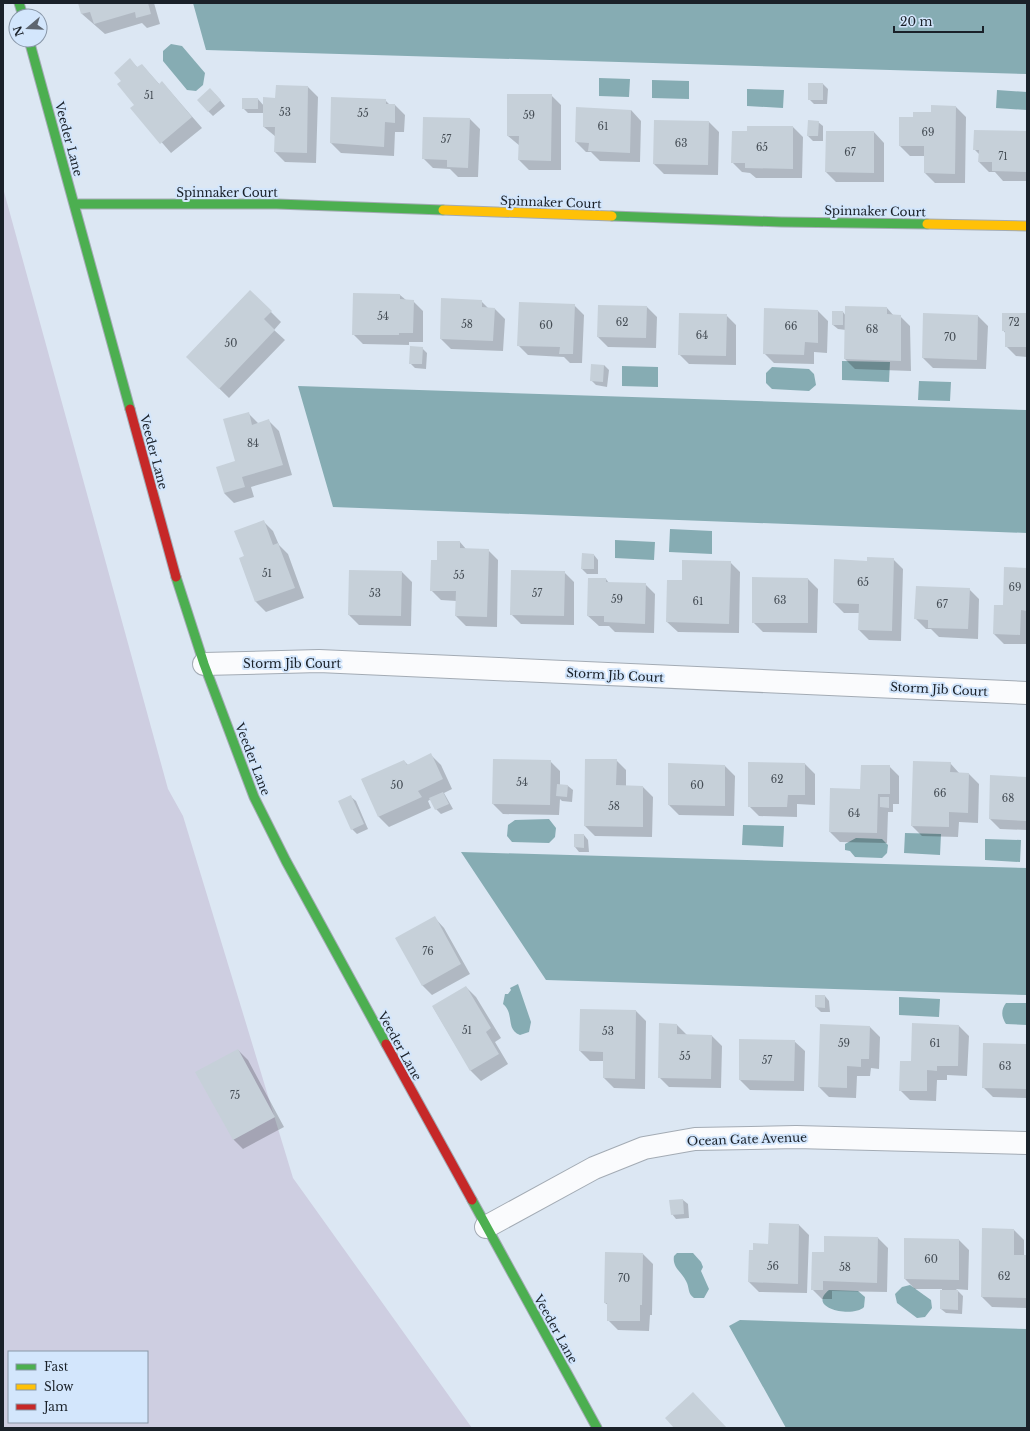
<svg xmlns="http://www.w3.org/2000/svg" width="1030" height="1431" font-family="'Libre Baskerville',serif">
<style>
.green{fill:#cecee1;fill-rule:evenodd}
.water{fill:#86acb3}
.shadow{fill:#0003}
.building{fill:#c6d0d9}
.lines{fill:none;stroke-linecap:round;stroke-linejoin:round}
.street-casing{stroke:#a3abb4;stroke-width:24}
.fast-casing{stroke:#a3abb4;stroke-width:11}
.slow-casing{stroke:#a3abb4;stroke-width:11}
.jam-casing{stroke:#a3abb4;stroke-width:11}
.street{stroke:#fafbfd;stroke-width:22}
.fast{stroke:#4caf50;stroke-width:9}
.slow{stroke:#ffc107;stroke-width:9}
.jam{stroke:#c62828;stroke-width:9}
.labels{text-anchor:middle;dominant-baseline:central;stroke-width:4;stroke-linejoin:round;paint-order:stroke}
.number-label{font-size:10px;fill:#454d55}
.street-label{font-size:12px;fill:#1a2129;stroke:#d3e6fc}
</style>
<rect width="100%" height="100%" fill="#dce7f3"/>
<path class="green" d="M3,188L168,789L183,816L293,1178L472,1428H3ZM9,1352H147V1422H9Z"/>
<path class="water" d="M193,3H1027V74L206,50Z
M171,44L182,46L205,73L203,85L196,91L187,90L163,61V51Z
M599,78L630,79L629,97L599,96Z
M652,80L689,81V99L652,98Z
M747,89L784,90L783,108L747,106Z
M997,90L1027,92V110L996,108Z
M842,361L890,362L889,382L842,380Z
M622,366L658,367V387L622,386Z
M772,367L809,369L814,374L816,385L809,391L772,389L766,383V373Z
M919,381L951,382L950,401L918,400Z
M298,386L1027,410V533L333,507Z
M670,529L712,531V554L669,552Z
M615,540L655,542L654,560L615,558Z
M549,819L556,828L555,837L549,843L512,842L507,836L508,825L515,820Z
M743,825L784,826L783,847L742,845Z
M905,833L941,834L940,855L904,853Z
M856,838L882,839L888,845L887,853L882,858L855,857L850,851L845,850V844Z
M985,839L1021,840L1020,862L985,860Z
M461,852L1027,868V995L546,980Z
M518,984L531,1022L529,1032L520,1035C505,1029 515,1014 503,1004L505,994H508L511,990L510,988Z
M899,997L940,999L939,1017L899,1015Z
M1006,1003H1027V1025L1006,1024C1001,1016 1001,1010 1006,1003Z
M677,1253H693L701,1262L703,1267L701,1271L709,1289L704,1298H694C687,1293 690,1288 686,1281C682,1272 672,1268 674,1256Z
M910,1285L931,1300L932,1308L925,1317L917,1318L897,1303L895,1294L902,1287Z
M829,1290L858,1291L865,1297L864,1307C854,1318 805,1309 829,1290Z
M740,1320L1027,1329V1428H786L729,1326Z"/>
<path class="shadow" d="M79,3H154L160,24L147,28L142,23L105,34L82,14Z
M130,60L138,68L142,65L160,85L162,82L202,128L171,153L132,108L135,105L122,81Z
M823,84L828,89L827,104H814L809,99Z
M308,87L318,97L316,163L285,162L275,152L276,137L264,127V113H248L243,108L258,99L264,106L276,99Z
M215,94L225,106L213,116L208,111Z
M551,95L561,105V170H529L519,160L520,146L508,136Z
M385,100L390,105H395L405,115L404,132H395L394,156L341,153L331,143Z
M956,107L966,117L965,183H935L925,173V156H910L900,146L914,118Z
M631,110L641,121L640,162L600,161L591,152H586L576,142Z
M470,119L480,129L478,177H458L450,169L433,168L423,158Z
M709,122L719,132L718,175L664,174L654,164Z
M818,122L823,126V141H813L808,136Z
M793,127L803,137L802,178H756L750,173L742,172L732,162L748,132Z
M874,132L884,143V182H836L826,172Z
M1027,132V181H1003L995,172H989L979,162L980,155L974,149Z
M250,291L281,322L274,330L285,340L229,398L187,357Z
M400,295L406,300L413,301L423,311V342H409V345L363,344L353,334Z
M481,301L489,309H495L505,319L503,351L451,349L441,339Z
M574,305L584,315L582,363H570L564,357L528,355L518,345Z
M647,307L657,317L656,348L608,347L598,337Z
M887,308L894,316H900L910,326L911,371L855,369L845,359L846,330L838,329L833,325L843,312L846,316Z
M765,309L818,311L828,321L827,353L814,352V364L774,363L764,353Z
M1027,314V357L1016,356L1006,346V334L1003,330Z
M726,315L736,325V365L689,364L679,354Z
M978,316L988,326L986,369L933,368L923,358Z
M422,348L427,353L426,369L415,368L410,363Z
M604,365L609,370L607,387L596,385L591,380Z
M248,413L259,424L269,421L279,431L292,475L251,487L254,497L234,503L224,493L237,462Z
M263,521L273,531L279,545L288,554L304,598L266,612L256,602L240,559L245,556Z
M460,542L466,549L488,550L498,560L497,627L466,626L456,616L457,601L441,600L431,590L438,561Z
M594,555L598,560V574H587L582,569Z
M893,559L903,569L901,641L869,640L859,630L860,613H844L834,603L868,562Z
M730,562L740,572L739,633L678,632L667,622L683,581Z
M1027,569V644H1004L994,634L1004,606Z
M402,572L412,582L411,626L359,625L349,615Z
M564,572L574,582V625L521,624L511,614Z
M606,579L609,583L645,584L655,594L654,633L615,632L609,626H599L588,616Z
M808,579L818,589L817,633L763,632L753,622Z
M969,589L979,599L978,639L939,637L931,629H926L916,619Z
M431,755L441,765L452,789L444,793L453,809L441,814L436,809L431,799L428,801L431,808L389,827L379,817L362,780L404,761L408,765Z
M616,760L626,770V786L643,787L653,797L652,837L595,836L585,826Z
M550,761L560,771V785L568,786L573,790L572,802L562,801L560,799L559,815L503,814L493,804Z
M749,763L805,764L815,774V805L797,804V817L759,816L749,806Z
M950,763L960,774H969L979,784L978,823L959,822L958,837L922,836L912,826Z
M725,766L735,776L734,816L679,815L669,805Z
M889,766L899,776V804H893V812H888L887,843L840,842L830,832Z
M1027,778V830L1000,829L990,819Z
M351,797L356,801L368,829L357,834L352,829Z
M584,835L588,840L589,852H579L575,847Z
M435,918L444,928L470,974L432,995L422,985Z
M466,987L476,997L501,1038L495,1042L508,1064L481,1081L471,1071L433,1007Z
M825,996L829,1001L830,1012H821L816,1007Z
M636,1011L646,1021L645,1089L614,1088L604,1078V1061H590L580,1051Z
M677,1025L687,1035L712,1036L722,1046L721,1088L669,1087L659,1077Z
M959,1026L969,1036L967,1076L947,1075V1080H937L936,1101L910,1100L900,1090L912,1062Z
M870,1027L880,1037L879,1069L871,1068L870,1076H857L856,1098L829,1097L819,1087Z
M794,1041L805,1051L804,1091L750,1090L740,1080Z
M1027,1045V1098L993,1097L983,1087Z
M238,1050L248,1060L284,1127L243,1149L233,1139Z
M683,1200L688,1204L689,1218L676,1219L672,1214Z
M799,1225L809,1235L807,1293L759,1292L749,1282L754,1251L769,1245Z
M1014,1230L1024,1240V1256H1027V1308L992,1307L982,1297Z
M878,1238L888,1248L887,1292L832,1291V1299H822L812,1289L825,1253Z
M905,1239L959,1240L969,1250L968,1290L956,1289L963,1296L962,1314L946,1313L941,1309L942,1289H915L905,1279Z
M643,1254L653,1264L652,1315H650L649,1331L618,1330L608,1320V1305L605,1303Z"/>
<path class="building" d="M78,3H148L151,14L136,18L135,12L94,24L90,12L81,14Z
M130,58L137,67L142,64L159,84L162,81L192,117L160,144L130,108L134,105L117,84L121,81L114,73Z
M808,83H823V100H808Z
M276,85L308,86L307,153L274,152L275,127H263V97L275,98Z
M210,88L221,100L208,112L197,100Z
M507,94H552L551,161L518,160L519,136H507Z
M331,97L386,99V104H395V123L385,122L384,147L330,143Z
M242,98H258V109H242Z
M931,105L956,106L955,174L924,173V146H899V117H913V112H931Z
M576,107L631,110L630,153L588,151L589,143L575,142Z
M423,117L470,118L468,168L447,167V160L422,159Z
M654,120L709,121L708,165L653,164Z
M808,120L819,121L818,136H807Z
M747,126H793V169L745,168V163H731L732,131H747Z
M974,130L1027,131V172L992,171V162H978L979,150H973Z
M826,131H874V173L825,172Z
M250,290L272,311L264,319L275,330L219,389L186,357Z
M353,293L400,294V299L414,300L413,333H399V335H352Z
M441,298L482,300V307L495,308L493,341L440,339Z
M519,302L575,304L573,354H559L560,347L517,346Z
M598,305L647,306L646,338L597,337Z
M845,306L887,307V314L901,315V361L844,359Z
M764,308L818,310V343L805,342L804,355L763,354Z
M832,311H843V325H832Z
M679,313L727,314L726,356L678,355Z
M923,313L978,315L977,360L922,358Z
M1002,313H1027V347H1005V331H1002Z
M410,346L423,347L422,364H409Z
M591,364L604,365L603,382L590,381Z
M249,412L252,425L269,419L283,465L242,477L245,487L224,493L216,467L235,461L223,419Z
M264,520L273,545L278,543L295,588L255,602L239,558L244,556L234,531Z
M437,541H460V548L489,549L487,617L455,616L456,591H430L431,560H437Z
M582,553L594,554V569H581Z
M867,557L894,558L892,631L858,630L859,604L833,603L834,559L867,561Z
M682,560L731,561L729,624L666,622L667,580H682Z
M1004,567L1027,568V611L1021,610L1020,635L993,634L994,605H1003Z
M349,570L402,571L401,616L348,615Z
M511,570L565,571L564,616L510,615Z
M752,577L808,578V623H752Z
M588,578H606V582L646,583L645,624L604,622V616H587Z
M916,586L970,588L968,629L928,628V620L914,619Z
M431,753L443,779L418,791L422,797L378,817L361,779L404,760L407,765Z
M493,759L551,760L550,805L492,804Z
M585,759H617L616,785L643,786V827L584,826Z
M913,761L951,762L950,772L969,773L968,813L949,812V827L911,826Z
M748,762L805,763V795H788L787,807H748Z
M668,763L725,765V806L668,805Z
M861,765H890V794H878L877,833L829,832L830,788L860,789Z
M990,775L1027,777V821L989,819Z
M557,784L568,785L567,797L556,796Z
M443,792L449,804L435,810L429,798Z
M351,795L364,824L351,830L338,801Z
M880,797H889V808L880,807Z
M574,834H584V848L574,847Z
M435,916L461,964L422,986L395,938Z
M466,986L491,1028L486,1032L499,1054L470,1071L432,1006Z
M815,995H825V1008L815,1007Z
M580,1009L636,1010L635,1079L603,1078V1052L579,1051Z
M659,1023L677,1024V1034L712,1035L711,1079L658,1078Z
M912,1023L959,1025L958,1066H937V1071L927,1070V1091H899L900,1061H911Z
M820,1024L870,1026L869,1059H861V1067L847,1066V1088L818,1087Z
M739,1039L795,1040L794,1081L739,1080Z
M983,1043L1027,1044V1089L982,1088Z
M238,1049L275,1117L233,1140L195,1072Z
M683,1199L684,1214L671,1215L669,1200Z
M769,1223L799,1224L798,1284L748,1282L749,1250H753V1243L768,1244Z
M982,1228L1014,1229V1255H1027V1298L981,1297Z
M824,1236L878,1237L877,1283L823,1281V1290H811L812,1252H824Z
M904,1238L959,1239V1280L904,1279Z
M605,1252L643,1253L642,1305H640V1321H607V1303H604Z
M940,1290H958V1310L940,1309Z
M693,1392L727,1428H674L665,1418Z"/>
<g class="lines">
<defs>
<path id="street" d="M204,664L319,661L1027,693
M486,1227L594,1168L644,1148L695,1139L796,1137L1027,1143"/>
<path id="fast" d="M19,3L23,16
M29,40L130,409
M74,204H277L443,210
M612,216L781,222L927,224
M176,577L204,664L254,797L286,861L386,1044
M472,1200L597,1428"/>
<path id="slow" d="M443,210L612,216
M927,224L1027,226"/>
<path id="jam" d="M130,409L176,577
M386,1044L472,1200"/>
</defs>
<use href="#street" class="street-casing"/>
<use href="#fast" class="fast-casing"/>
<use href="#slow" class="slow-casing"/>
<use href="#jam" class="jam-casing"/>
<use href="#street" class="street"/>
<use href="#fast" class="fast"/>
<use href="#slow" class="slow"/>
<use href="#jam" class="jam"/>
</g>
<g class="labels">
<g class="number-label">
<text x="149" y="95">51</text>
<text x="285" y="112">53</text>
<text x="363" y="113">55</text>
<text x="529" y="115">59</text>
<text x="603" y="126">61</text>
<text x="928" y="132">69</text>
<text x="446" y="139">57</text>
<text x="681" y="143">63</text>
<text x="762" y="147">65</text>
<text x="850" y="152">67</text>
<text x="1003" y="156">71</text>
<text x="383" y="316">54</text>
<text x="622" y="322">62</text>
<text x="1014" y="322">72</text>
<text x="467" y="324">58</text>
<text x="546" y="325">60</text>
<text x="791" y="326">66</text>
<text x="872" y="329">68</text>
<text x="702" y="335">64</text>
<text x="950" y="337">70</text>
<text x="231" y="343">50</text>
<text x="253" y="443">84</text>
<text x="267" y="573">51</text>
<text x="459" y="575">55</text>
<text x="863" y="582">65</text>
<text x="1015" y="587">69</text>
<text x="375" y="593">53</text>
<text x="537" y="593">57</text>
<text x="617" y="599">59</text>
<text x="780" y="600">63</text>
<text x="698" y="601">61</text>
<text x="942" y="604">67</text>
<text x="777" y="779">62</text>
<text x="522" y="782">54</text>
<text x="397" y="785">50</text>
<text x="697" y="785">60</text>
<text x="940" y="793">66</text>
<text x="1008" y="798">68</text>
<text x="614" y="806">58</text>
<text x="854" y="813">64</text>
<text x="428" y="951">76</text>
<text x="467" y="1030">51</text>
<text x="608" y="1031">53</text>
<text x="844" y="1043">59</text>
<text x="935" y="1043">61</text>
<text x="685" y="1056">55</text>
<text x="767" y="1060">57</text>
<text x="1005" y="1066">63</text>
<text x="235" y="1095">75</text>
<text x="931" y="1259">60</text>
<text x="773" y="1266">56</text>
<text x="845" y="1267">58</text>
<text x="1004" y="1276">62</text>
<text x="624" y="1278">70</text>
</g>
<g class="street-label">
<text transform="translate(69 139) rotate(75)">Veeder Lane</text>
<text x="227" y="192">Spinnaker Court</text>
<text transform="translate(551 202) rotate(2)">Spinnaker Court</text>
<text transform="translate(875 211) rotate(1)">Spinnaker Court</text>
<text transform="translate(154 452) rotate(75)">Veeder Lane</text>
<text x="292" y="663">Storm Jib Court</text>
<text transform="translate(615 675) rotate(3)">Storm Jib Court</text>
<text transform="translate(939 689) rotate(3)">Storm Jib Court</text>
<text transform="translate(253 759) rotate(69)">Veeder Lane</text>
<text transform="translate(400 1046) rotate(61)">Veeder Lane</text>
<text transform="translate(747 1139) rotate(-2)">Ocean Gate Avenue</text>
<text transform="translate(556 1329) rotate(61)">Veeder Lane</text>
</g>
</g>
<rect width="1030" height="1431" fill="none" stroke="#1a2129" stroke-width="8"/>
<rect x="8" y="1351" width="140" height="72" fill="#d3e6fc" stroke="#8997a8"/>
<rect x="16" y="1364" width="20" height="6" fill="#4caf50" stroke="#8997a8"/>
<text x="44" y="1371" font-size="12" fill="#1a2129">Fast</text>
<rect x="16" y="1384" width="20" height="6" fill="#ffc107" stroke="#8997a8"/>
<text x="44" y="1391" font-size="12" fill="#1a2129">Slow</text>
<rect x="16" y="1404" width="20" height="6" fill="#c62828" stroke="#8997a8"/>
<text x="44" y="1411" font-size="12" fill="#1a2129">Jam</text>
<g transform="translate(28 28) rotate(251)"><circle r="19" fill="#d3e6fc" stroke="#8997a8"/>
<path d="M0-3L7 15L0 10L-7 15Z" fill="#5e6670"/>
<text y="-6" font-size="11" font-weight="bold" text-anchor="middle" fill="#1a2129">N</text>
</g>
<path d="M894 26v6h89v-6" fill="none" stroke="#1a2129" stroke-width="2"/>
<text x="900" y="26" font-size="12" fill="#1a2129" stroke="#d3e6fc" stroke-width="3" paint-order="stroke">20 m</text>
</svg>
